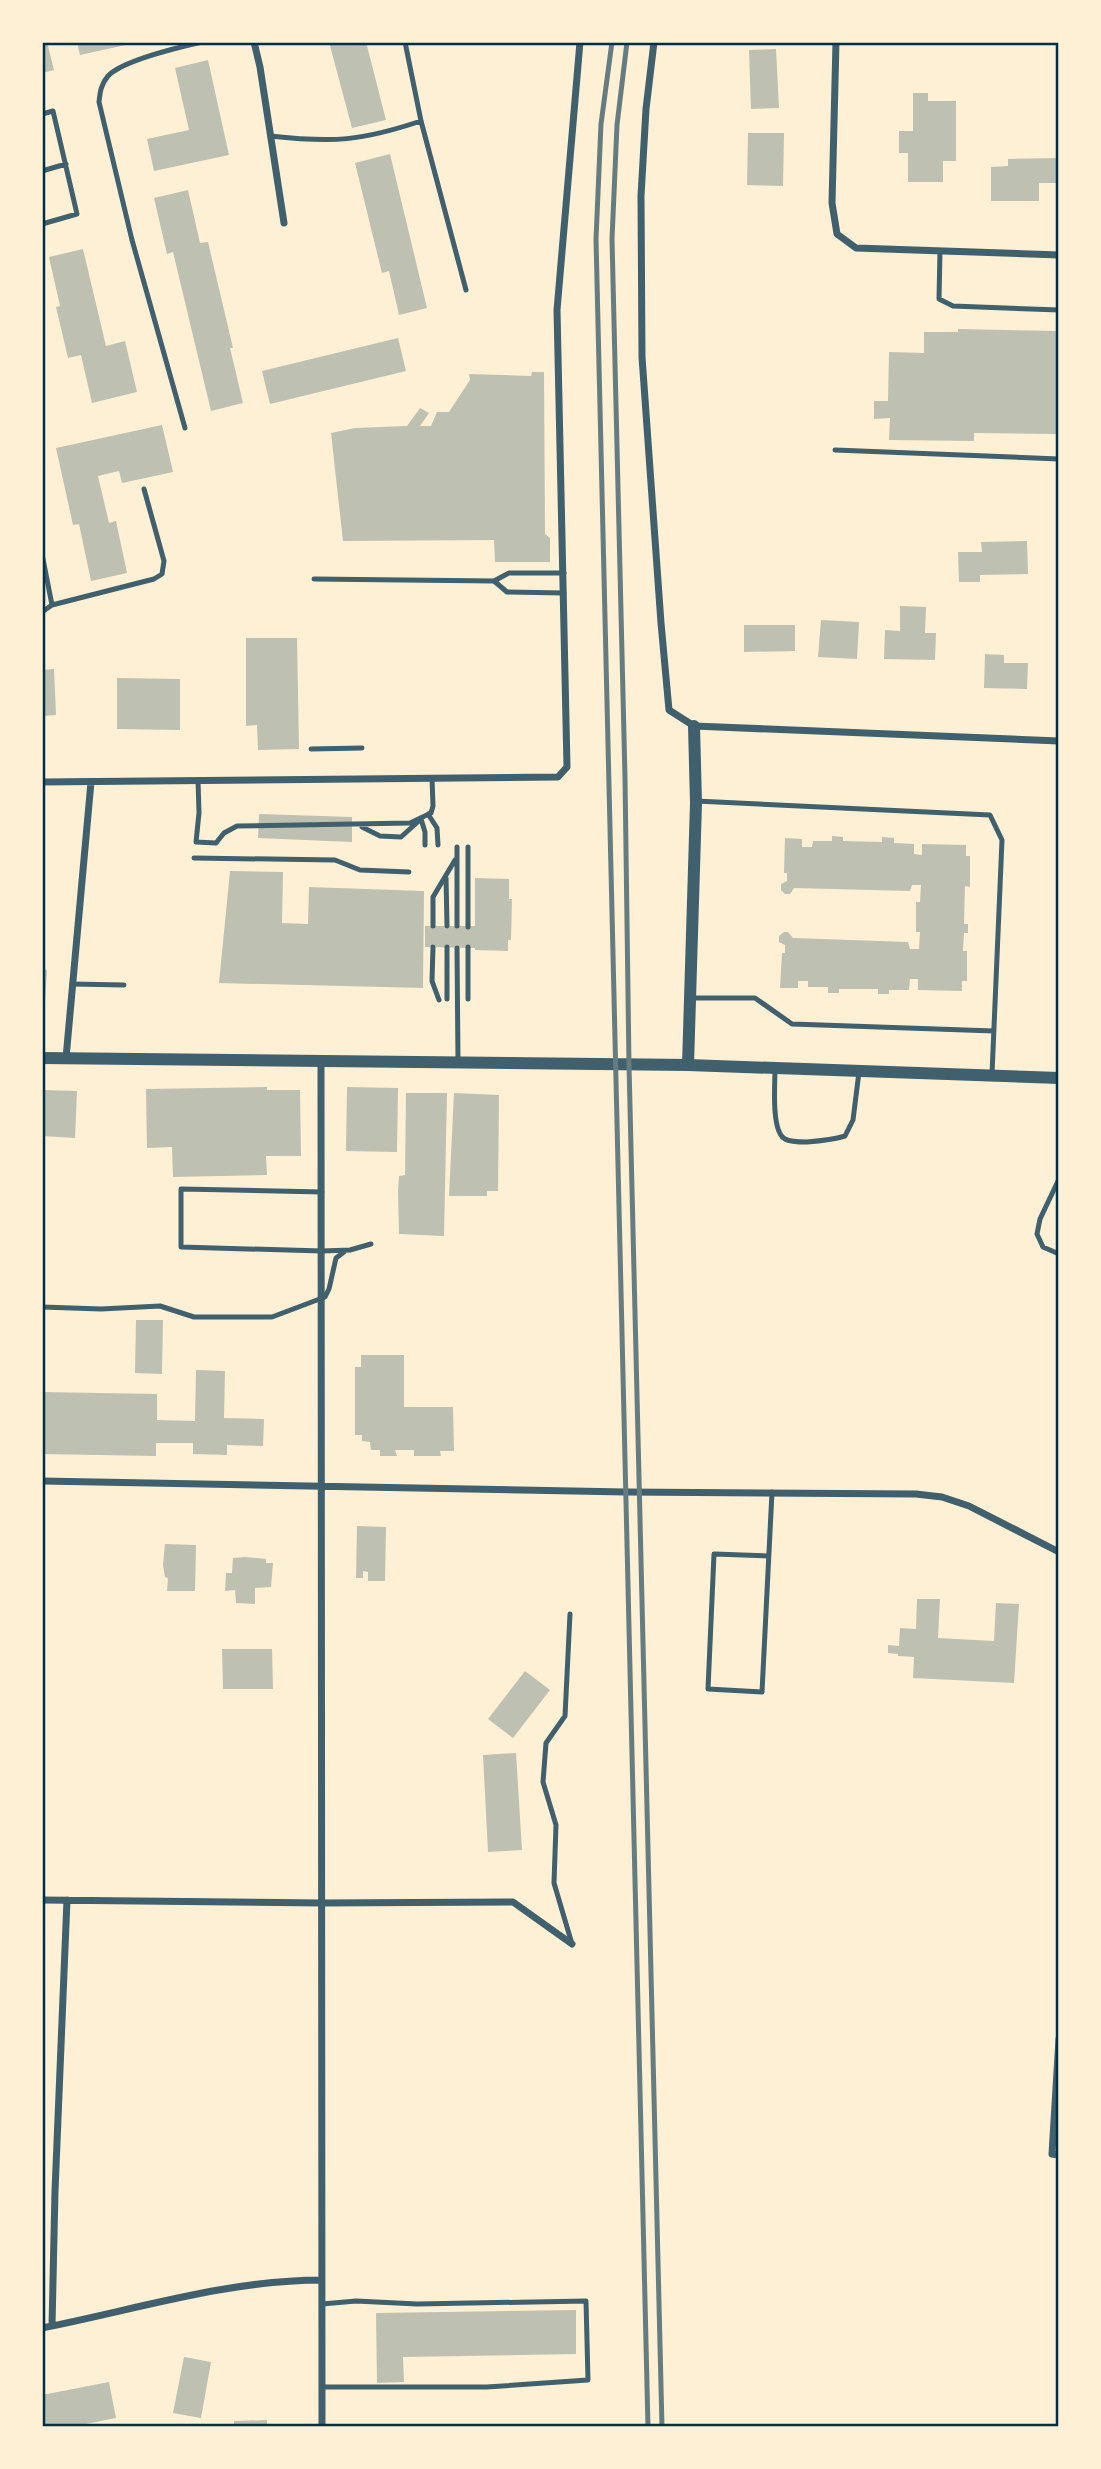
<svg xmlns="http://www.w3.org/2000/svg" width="1101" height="2469" font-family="Georgia,serif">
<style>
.building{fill:#bec0b2}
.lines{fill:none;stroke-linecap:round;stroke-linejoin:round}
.service{stroke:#3f606c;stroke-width:5}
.minor{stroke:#3f606c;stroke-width:7}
.tertiary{stroke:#3f606c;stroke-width:12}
.rail{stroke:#657d81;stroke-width:5}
.neatline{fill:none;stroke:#003049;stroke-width:2.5}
</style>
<rect width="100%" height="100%" fill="#fdf0d5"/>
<path class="building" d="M42,42H47L54,70L42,73Z
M77,42H135V43L80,55Z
M329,42H366L386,120L352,128Z
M776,49L779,108L751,109L749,50Z
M208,60L229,155L154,171L147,139L189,130L175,68Z
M913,93H928V101H956V161H943V182H908V153H899V131H913Z
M748,133H784L783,186L747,185Z
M390,154L427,308L399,315L389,271L382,273L355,163Z
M1059,158V183H1039V201H991V167L1008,166V159Z
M188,190L200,243L208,242L233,348H230L243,403L211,411L173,252L167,254L154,198Z
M83,249L106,346L125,341L137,392L92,403L81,355L68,358L56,307L60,306L49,257Z
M958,329L1058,331L1056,434L974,433V441L889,440L890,418L874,419V401H888L889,352L924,353V332H958Z
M398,338L406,371L270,404L262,371Z
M532,372H544L545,534L550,538V562H495L494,540L343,541L331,433L355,428L407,426L420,408L429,413L420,426H431L437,412H449L470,380L469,374L531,376Z
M162,425L173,472L122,483L119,471L98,476L109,523L116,521L127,573L91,581L79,524L73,525L56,448Z
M1027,541L1028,574L980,575V582H959L958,552H982L981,542Z
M900,606L926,607L925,633H936L935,660L884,659L885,630L900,631Z
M821,620L859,622L857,659L818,657Z
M744,625H795V651L744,652Z
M246,638H297L299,749L258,750L257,725L246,726Z
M985,654L1004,655V663H1028L1027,689L984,688Z
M54,669L56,715L42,716V670Z
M117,678L180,679V730L117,729Z
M259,814L352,817V842L258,838Z
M832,836L843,837V841L882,842V837L894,838V843L914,844V854L922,855V844L966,845V856H970V887L965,886L964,924H968V933H964L963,951H967V981H962V991L918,990V979H910L909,990H889V994H878V989H839V993H828V987H808V981H798V988H780L782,953H785V945L779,942V936L784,932H788L793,938L908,942L910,949H919L920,932H916V902H920L921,885H912L910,891L794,888L790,894H785L781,890V884L787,881V873H784L785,838L802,839V847H812L813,841H832Z
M230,871L283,872L282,923L308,924L309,887L424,891L423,988L219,983Z
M475,878L509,879V899H512L511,940H508V951L475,950V948L425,947V926H475Z
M42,969L47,970L44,1017H42Z
M267,1087V1090H300L301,1156H266L267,1175L173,1177L172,1147L147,1148L146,1089Z
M347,1087L398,1088L397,1152L346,1151Z
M42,1090L77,1091L75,1138L42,1136Z
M406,1093H447L444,1236L399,1234L398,1191L399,1176L405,1175Z
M454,1093L499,1095L498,1191H487V1196H449Z
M136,1320H163L162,1374L135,1373Z
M361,1355H404V1407H453L454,1451H440L441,1456H414V1450H395L397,1456H380V1450H371L370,1442L362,1441V1435H355V1367H361Z
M196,1370L225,1371L224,1418L264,1419L263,1446L227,1445V1455L193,1454V1443H156V1456L42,1454V1392L157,1394V1420L195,1421Z
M357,1526L386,1527L385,1581H368V1572L363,1571V1578H356Z
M165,1544L196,1545L195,1591H167L168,1578L165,1577L163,1565Z
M245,1557L266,1559V1563H273L271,1587L255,1588V1604L236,1603L235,1590L225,1591L226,1573H232L233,1558Z
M917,1599H940L938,1638L994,1641L996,1603L1019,1604L1014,1683L913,1678L914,1657L898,1656V1654L888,1653V1645L899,1646L900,1628L916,1629Z
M222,1649H272L273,1689H223Z
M525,1671L550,1690L513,1738L488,1719Z
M516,1753L522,1850L488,1852L483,1755Z
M576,2310V2354L403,2357L404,2382L377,2383L376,2313Z
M184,2357L211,2362L201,2418L173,2413Z
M109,2382L116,2418L70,2427H42V2395Z
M267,2420V2427H234V2421Z"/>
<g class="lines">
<path class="service" d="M405,42L421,121L466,290
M42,114L53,111L77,214L42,224
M270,136C334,143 361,141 421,121
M42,171L66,164
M940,251L939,299L953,306L1059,310
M185,428L132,240L99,102C100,92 101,84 108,76C122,61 180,47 202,42
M835,450L1059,459
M42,554L52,605
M314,579L494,581L509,573H564
M494,581L507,592L564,593
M42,612L52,605L154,579L162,574L164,561L144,489
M311,749L362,748
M198,780L199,813L196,842L216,843L224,833L237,826L410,823L431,813L433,806L432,778
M696,801L990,815L1002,840L992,1074
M428,814L437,828L438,845
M362,827L380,836L401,837L421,819L425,832V845
M194,858L335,860L360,870L409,872
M446,877L447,926
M433,926V897L455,860
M457,926V847
M468,927V847
M433,947L432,981L439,1000
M447,947V999
M457,948L458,1061
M72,984L124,985
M692,998H755L792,1024L994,1031
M468,999V947
M775,1070C775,1084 771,1132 785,1139C790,1142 801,1142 807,1142C820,1141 832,1140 845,1136L853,1120L859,1072
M1059,1179L1040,1219L1037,1234L1043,1247L1059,1254
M322,1192L181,1189V1247L322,1251L350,1250L371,1244
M42,1307L101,1309L160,1306L194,1317H272L325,1297L329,1289L336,1258L344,1252
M769,1556L714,1554L708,1689L762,1692L772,1492
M570,1614L565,1716L546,1743L543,1782L556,1825L554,1883L572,1944
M322,2387H487L588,2380L586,2301L417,2304L356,2301L322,2304"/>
<path class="minor" d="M254,42L260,67L284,223
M654,42L646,109L641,196L642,357L661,623L669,710L694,726L1059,741
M836,42L832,203L837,234L856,248L1059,255
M42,782L558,777L567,767L557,310L580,42
M66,1058L91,782
M321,1062L322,2427
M42,1481L625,1492L916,1494L942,1497L969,1506L1059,1552
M42,1900L321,1903L513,1902L572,1944
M1059,2039L1052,2154L1059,2155
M52,2326L55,2191L67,1900
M42,2328C134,2310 227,2280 322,2280"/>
<path class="tertiary" d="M42,1058L688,1065L1059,1078
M688,1065L696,803L694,726"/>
<path class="rail" d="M612,42L601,124L596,239L648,2427
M627,42L617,125L612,239L625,778L629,1065L662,2427"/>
</g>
<rect width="1101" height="2469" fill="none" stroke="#fdf0d5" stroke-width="88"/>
<rect x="44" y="44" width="1013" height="2381" class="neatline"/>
</svg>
